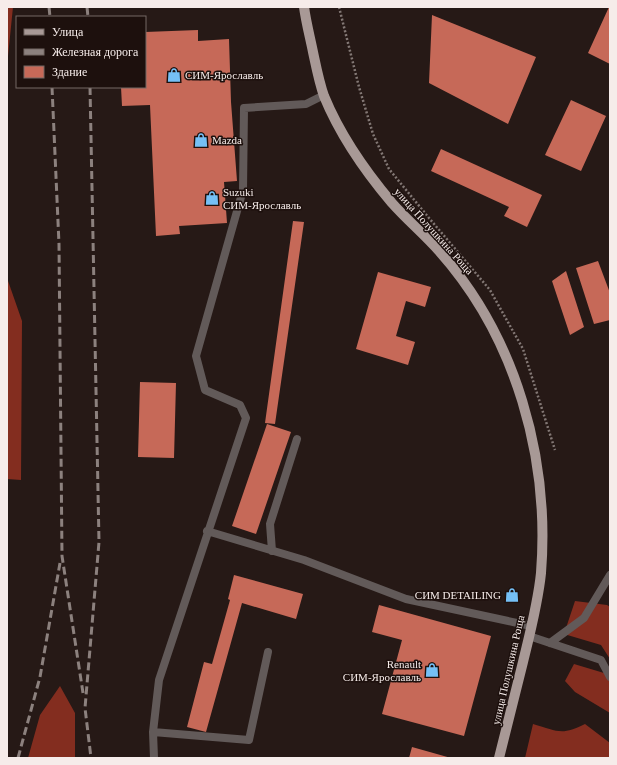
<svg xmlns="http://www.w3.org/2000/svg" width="617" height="765" font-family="Georgia,serif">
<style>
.forest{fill:#832d1f}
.building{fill:#c66958}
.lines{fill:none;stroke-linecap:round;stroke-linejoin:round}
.path{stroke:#837875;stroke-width:2.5;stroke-dasharray:2 2;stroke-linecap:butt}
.service{stroke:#625a59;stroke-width:8}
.primary{stroke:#a89996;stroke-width:10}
.rail{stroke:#8c817e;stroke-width:3;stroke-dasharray:8 4;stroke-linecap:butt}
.labels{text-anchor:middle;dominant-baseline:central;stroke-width:3;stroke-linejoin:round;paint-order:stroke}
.poi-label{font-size:11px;fill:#f6ecea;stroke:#1d100d;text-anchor:start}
.street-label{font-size:11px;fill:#f6ecea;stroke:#1d100d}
</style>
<rect width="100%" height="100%" fill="#261916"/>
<path class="forest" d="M7,7H13L7,66Z
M7,278L22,321L21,480L7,479Z
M575,601L607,605L610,607V659L601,645L564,634Z
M574,664L604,673L610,682V713L575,692L565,681Z
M60,686L75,713V758H28L40,715Z
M533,724C557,731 562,736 585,724L610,743V758H525Z"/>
<path class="building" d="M609,7H610V64L588,53Z
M432,15L536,57L508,124L429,83Z
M198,30V41L229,39L231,102L237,181L224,182L227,223L179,226L180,234L156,236L150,105L122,106L121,87H145V32Z
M571,100L606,116L581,171L545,155Z
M441,149L542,195L527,227L504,216L509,207L431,171Z
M293,221L304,222L275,424L265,423Z
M598,261L610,293V320L594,324L576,268Z
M566,271L584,327L570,335L552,281Z
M378,272L431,287L425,307L406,301L396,336L415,342L408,365L356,349Z
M140,382L176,383L174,458L138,457Z
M267,424L291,432L256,534L232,526Z
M234,575L303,594L296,619L242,603L206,732L187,727L204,662L212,664L230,600L228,599Z
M379,605L491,636L464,736L382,714L402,640L372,632Z
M412,747L451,758H409Z"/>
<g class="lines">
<path class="path" d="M339,7L359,87L373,134L389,169L429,218L490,290L523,349L555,450"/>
<path class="service" d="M207,531L304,560L406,599L531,626
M272,551L270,524L297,439
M529,636L601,660L610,677
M550,643L584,618L610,575
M153,732L249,740L268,652
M154,758L153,732L159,680L246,418L240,405L205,390L196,356L243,190L244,108L306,104L324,95"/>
<path class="primary" d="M304,7C306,22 310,37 313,52C316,66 319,82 324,96C340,135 365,171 392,203C407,220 424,234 439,251C516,337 550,458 541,573C538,603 530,633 523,662C515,694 507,726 499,758"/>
<path class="rail" d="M49,7L50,17
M87,7L88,17
M52,87L59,244L62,556L83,693
M90,87L99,542L85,708L91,758
M18,758L40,677L60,563"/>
</g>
<defs>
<symbol id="shop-bare" viewBox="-9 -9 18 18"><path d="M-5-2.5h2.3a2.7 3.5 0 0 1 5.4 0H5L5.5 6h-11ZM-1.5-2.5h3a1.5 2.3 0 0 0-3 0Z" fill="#75c0f6" stroke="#1d100d" stroke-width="2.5" paint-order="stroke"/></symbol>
</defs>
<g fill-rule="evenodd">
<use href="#shop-bare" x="164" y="65" width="20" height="20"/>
<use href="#shop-bare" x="191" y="130" width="20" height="20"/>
<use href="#shop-bare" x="202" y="188" width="20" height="20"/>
<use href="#shop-bare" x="502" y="585" width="20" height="20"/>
<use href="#shop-bare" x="422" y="660" width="20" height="20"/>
</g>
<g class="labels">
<g class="poi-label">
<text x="185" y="75">СИМ-Ярославль</text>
<text x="212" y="140">Mazda</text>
<text x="223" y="192">Suzuki<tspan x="223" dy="13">СИМ-Ярославль</tspan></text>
<text x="501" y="595" text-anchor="end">СИМ DETAILING</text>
<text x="421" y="664" text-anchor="end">Renault<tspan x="421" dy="13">СИМ-Ярославль</tspan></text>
</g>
<g class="street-label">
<text transform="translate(434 231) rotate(48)">улица Полушкина Роща</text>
<text transform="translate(508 670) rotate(-77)">улица Полушкина Роща</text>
</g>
</g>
<rect width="617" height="765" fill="none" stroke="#f6ecea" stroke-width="16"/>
<rect x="16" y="16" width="130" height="72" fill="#1d100d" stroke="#746865"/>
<rect x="24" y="29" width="20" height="6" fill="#a89996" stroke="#746865"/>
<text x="52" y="36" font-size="12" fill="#f6ecea">Улица</text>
<rect x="24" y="49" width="20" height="6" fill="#8c817e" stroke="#746865"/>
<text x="52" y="56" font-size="12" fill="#f6ecea">Железная дорога</text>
<rect x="24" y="66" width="20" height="12" fill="#c66958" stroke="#746865"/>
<text x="52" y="76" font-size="12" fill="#f6ecea">Здание</text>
</svg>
